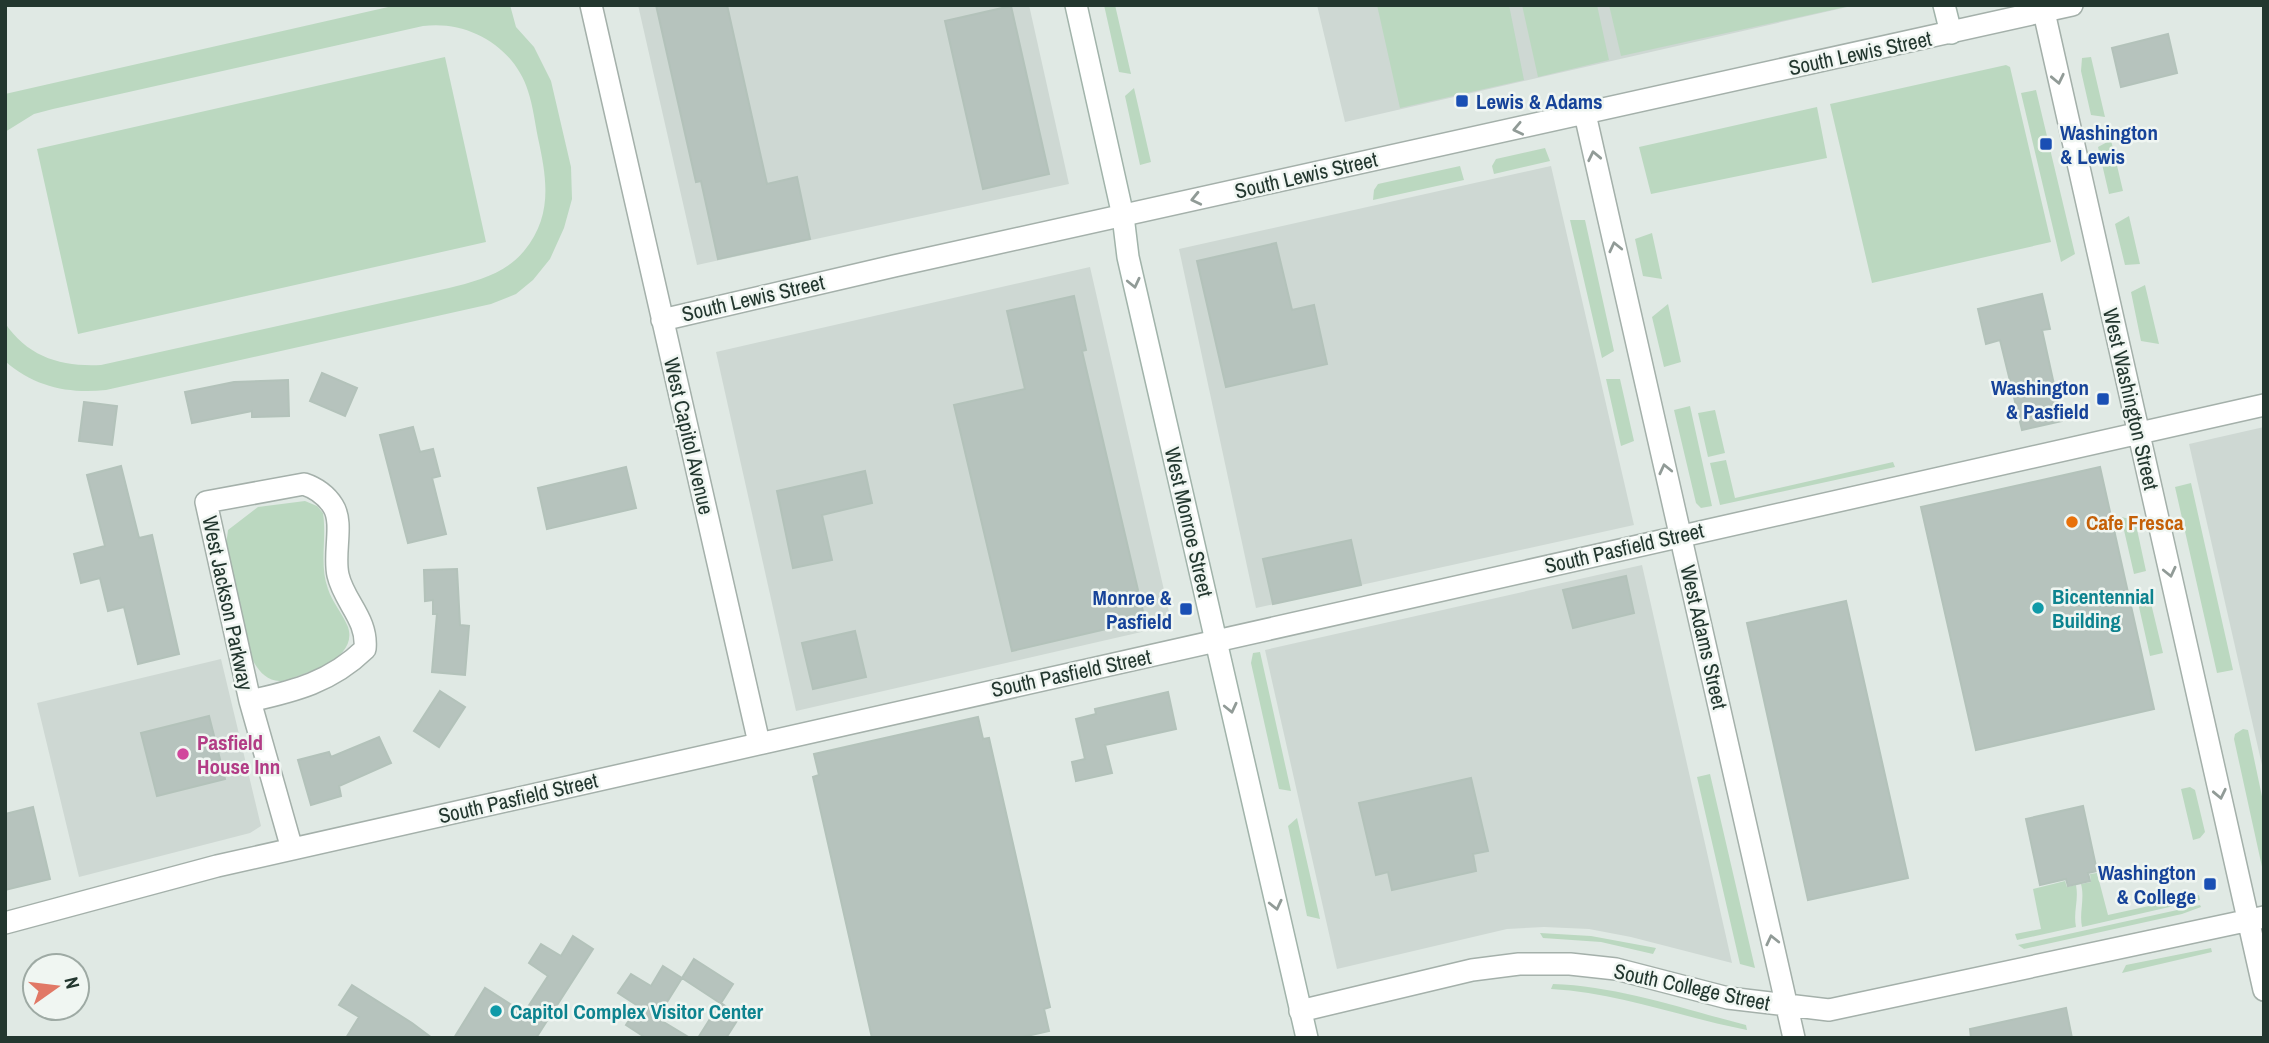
<svg xmlns="http://www.w3.org/2000/svg" width="2269" height="1043" font-family="'Archivo Narrow',sans-serif">
<style>
.built{fill:#ced8d3}
.green{fill:#bbd8c0}
.building{fill:#b6c3bd;stroke:#b3c2ba;stroke-width:2}
.lines{fill:none;stroke-linecap:round;stroke-linejoin:round}
.street-casing{stroke:#a4b0aa;stroke-width:24}
.secondary-casing{stroke:#a1b3aa;stroke-width:24}
.street{stroke:#fff;stroke-width:21}
.secondary{stroke:#fff;stroke-width:21}
.oneway{stroke:#919b97}
.transit-dot{fill:#1a4fb4;stroke:#f0f6f2;stroke-width:2.5}
.food-dot{fill:#e8710a;stroke:#f0f6f2;stroke-width:2.5}
.culture-dot{fill:#0f9aa8;stroke:#f0f6f2;stroke-width:2.5}
.hotel-dot{fill:#d1479c;stroke:#f0f6f2;stroke-width:2.5}
.labels{text-anchor:middle;dominant-baseline:central;stroke-width:5;stroke-linejoin:round;paint-order:stroke}
.street-label{font-size:21px;fill:#23372f;stroke:#f0f6f2}
.transit-label{font-size:21px;font-weight:bold;fill:#164399;stroke:#f0f6f2;text-anchor:end}
.food-label{font-size:21px;font-weight:bold;fill:#c56008;stroke:#f0f6f2;text-anchor:start}
.culture-label{font-size:21px;font-weight:bold;fill:#0d838f;stroke:#f0f6f2;text-anchor:start}
.hotel-label{font-size:21px;font-weight:bold;fill:#b23c85;stroke:#f0f6f2;text-anchor:start}
</style>
<rect width="100%" height="100%" fill="#e0e9e4"/>
<path class="built" d="M638,5H1029L1069,184L697,265Z
M1317,5H1856L1345,122Z
M1551,166L1634,525L1256,608L1179,249Z
M1090,267L1172,625L796,711L716,352Z
M2264,427V774L2189,444Z
M1642,565L1732,963L1631,937L1589,929L1544,927L1507,929L1337,969L1265,650Z
M221,659L261,826L250,833L79,877L37,703Z"/>
<path class="green" d="M397,5H510L516,27L534,47L551,81L571,167L572,199L564,228L550,259L533,280L516,294L491,304L106,390C69,394 34,387 5,361V323C28,357 61,367 101,365L449,288C476,281 505,274 524,251C553,216 547,179 538,138C535,123 533,106 528,91C514,47 469,20 423,26L53,109L34,114L5,132V94Z
M1104,5H1115L1131,74L1119,72Z
M1377,5H1509L1524,80L1400,108Z
M1522,5H1597L1609,60L1538,77Z
M1609,5H1854L1621,56Z
M445,57L486,242L78,334L37,149Z
M2091,57L2105,117L2091,115L2081,71L2082,58Z
M2006,65L2010,67L2051,242L1872,283L1830,104Z
M1134,88L1151,162L1140,165L1125,96Z
M2036,90L2075,254L2061,262L2021,93Z
M1817,107L1827,158L1651,194L1639,147Z
M2111,140L2123,191L2109,194L2098,147Z
M1545,148L1550,161L1494,174L1492,166L1496,159Z
M1460,166L1464,180L1373,200L1374,190L1378,184Z
M2129,216L2140,264L2125,265L2115,224Z
M1570,220H1585L1614,351L1602,358Z
M1652,233L1662,279L1643,276L1635,239Z
M2145,285L2159,344L2141,341L2131,292Z
M1668,304L1681,362L1664,367L1652,317Z
M1606,379H1620L1634,441L1621,446Z
M1690,406L1712,506L1701,508L1696,503L1674,410Z
M1715,410L1725,453L1708,457L1698,413Z
M1726,460L1735,498L1893,462L1895,467L1720,505L1710,463Z
M2191,483L2233,670L2217,673L2175,487Z
M305,501L317,506L323,513C327,539 319,564 328,589C332,602 343,614 348,627C358,658 311,671 290,679C271,686 260,674 252,659L226,545L228,530L258,507Z
M2121,517L2135,520L2146,571L2134,574Z
M2149,595L2163,653L2150,656L2137,598Z
M1260,652L1291,791L1279,789L1251,663L1253,653Z
M2243,729L2248,730L2264,806V876L2234,739L2235,734Z
M1710,774L1755,968L1740,964L1697,777Z
M2190,787L2195,790L2205,832L2200,838L2193,840L2181,789Z
M1297,818L1320,919L1307,916L1288,826Z
M2097,873L2108,915L2199,895L2200,900L2082,927C2079,912 2085,899 2081,884L2091,882L2090,874Z
M2065,881L2067,887L2076,885C2079,900 2073,912 2076,927L2017,940L2015,934L2041,929L2033,889Z
M2200,905L2201,907L2182,914L2024,949L2018,945Z
M1540,933L1591,936L1656,948L1653,954L1601,942L1543,938Z
M2211,948L2212,952L2122,973L2126,965Z
M1553,984C1618,986 1683,1009 1746,1025L1747,1030C1680,1017 1620,993 1551,989Z"/>
<path class="building" d="M656,5H727L767,184L797,177L810,239L718,259L701,181L696,182Z
M1011,6L1049,174L983,189L945,21Z
M2168,34L2177,73L2121,87L2112,48Z
M1276,243L1292,310L1314,305L1327,364L1226,387L1197,261Z
M2042,294L2050,329L2042,330L2062,421L2022,430L2000,340L1986,344L1978,309Z
M1074,296L1086,350L1082,351L1145,620L1012,651L954,405L1025,389L1007,311Z
M322,373L357,388L345,416L310,401Z
M288,380L289,416L252,417V411L192,423L185,392L234,382Z
M84,402L117,406L112,445L79,441Z
M413,427L420,452L433,449L440,476L432,478L446,534L408,543L380,435Z
M121,466L139,538L152,535L179,654L138,664L124,607L108,611L100,578L81,583L74,554L105,546L87,475Z
M626,467L636,508L547,529L538,488Z
M2100,467L2154,709L1976,750L1921,507Z
M865,471L872,503L822,515L832,560L793,568L777,491Z
M1351,540L1361,585L1273,604L1263,559Z
M457,569L460,625L469,626L465,675L432,672L437,614H433V600L425,601L424,570Z
M1626,576L1634,613L1573,628L1563,590Z
M1846,601L1908,878L1808,900L1747,623Z
M855,631L866,677L813,689L802,643Z
M440,691L465,707L439,747L414,731Z
M1168,692L1176,729L1105,745L1112,773L1076,781L1072,762L1085,759L1076,719L1096,714L1095,709Z
M209,716L225,779L157,796L141,733Z
M978,717L983,739L989,738L1050,1007L1044,1009L1049,1031L1018,1038H872L813,777L819,775L814,754Z
M379,737L391,763L339,786L341,796L311,805L298,760L329,752L331,757Z
M1471,778L1488,851L1473,854L1476,871L1392,890L1388,872L1376,875L1359,803Z
M2083,806L2097,871L2088,873L2090,881L2068,886L2066,879L2040,885L2026,819Z
M33,807L50,879L5,890V814Z
M573,936L593,949L536,1038H454L485,988L524,1013L548,976L529,963L541,944L561,956Z
M694,959L733,984L721,1003L740,1016L726,1038H698L720,1003L682,978Z
M663,966L682,978L657,1018L690,1038H646L626,1025L638,1006L618,993L631,974L651,986Z
M352,985L412,1023L432,1038H346L359,1017L339,1005Z
M2066,1008L2072,1038H1971L1970,1029Z"/>
<g class="lines">
<defs>
<path id="street" d="M591,5L759,743
M2044,12L2264,990
M1585,114L1794,1038
M662,320L894,266L2072,5
M250,701C295,691 331,682 365,649C368,619 344,602 338,575C333,553 344,523 333,506C326,495 316,488 304,484L206,502L250,701L292,849
M5,923L217,866L2264,405
M1300,1011L1472,970L1519,964H1570L1616,969L1728,998L1829,1010L2264,917"/>
<path id="secondary" d="M1076,5L1123,216L1128,257L1307,1038
M1944,5L1951,33"/>
</defs>
<use href="#street" class="street-casing"/>
<use href="#secondary" class="secondary-casing"/>
<use href="#street" class="street"/>
<use href="#secondary" class="secondary"/>
</g>
<defs><path id="oneway-chevron" d="M-2-3.5L2.5 0L-2 3.5" fill="none" stroke-width="1.6" stroke-linecap="round" stroke-linejoin="round" transform="scale(1.75)"/></defs>
<g class="oneway">
<use href="#oneway-chevron" transform="translate(2058 79) rotate(78)"/>
<use href="#oneway-chevron" transform="translate(1518 129) rotate(168)"/>
<use href="#oneway-chevron" transform="translate(1594 156) rotate(-102)"/>
<use href="#oneway-chevron" transform="translate(1196 199) rotate(167)"/>
<use href="#oneway-chevron" transform="translate(1615 247) rotate(-103)"/>
<use href="#oneway-chevron" transform="translate(1134 283) rotate(77)"/>
<use href="#oneway-chevron" transform="translate(1665 469) rotate(-103)"/>
<use href="#oneway-chevron" transform="translate(2170 572) rotate(77)"/>
<use href="#oneway-chevron" transform="translate(1231 708) rotate(77)"/>
<use href="#oneway-chevron" transform="translate(2220 794) rotate(78)"/>
<use href="#oneway-chevron" transform="translate(1276 905) rotate(77)"/>
<use href="#oneway-chevron" transform="translate(1772 940) rotate(-103)"/>
</g>
<g class="transit-dot">
<rect x="1455" y="94" width="14" height="14" rx="3.5"/>
<rect x="2039" y="137" width="14" height="14" rx="3.5"/>
<rect x="2096" y="392" width="14" height="14" rx="3.5"/>
<rect x="1179" y="602" width="14" height="14" rx="3.5"/>
<rect x="2203" y="877" width="14" height="14" rx="3.5"/>
</g>
<circle class="food-dot" cx="2072" cy="522" r="7"/>
<g class="culture-dot">
<circle cx="2038" cy="608" r="7"/>
<circle cx="496" cy="1011" r="7"/>
</g>
<circle class="hotel-dot" cx="183" cy="754" r="7"/>
<g class="labels">
<g class="street-label">
<text transform="translate(1860 53) rotate(-12)">South Lewis Street</text>
<text transform="translate(1306 175) rotate(-13)">South Lewis Street</text>
<text transform="translate(753 298) rotate(-13)">South Lewis Street</text>
<text transform="translate(2131 399) rotate(77)">West Washington Street</text>
<text transform="translate(689 436) rotate(77)">West Capitol Avenue</text>
<text transform="translate(1189 522) rotate(77)">West Monroe Street</text>
<text transform="translate(1624 548) rotate(-13)">South Pasfield Street</text>
<text transform="translate(228 603) rotate(78)">West Jackson Parkway</text>
<text transform="translate(1704 637) rotate(77)">West Adams Street</text>
<text transform="translate(1071 673) rotate(-12)">South Pasfield Street</text>
<text transform="translate(518 798) rotate(-13)">South Pasfield Street</text>
<text transform="translate(1692 987) rotate(12)">South College Street</text>
</g>
<g class="transit-label">
<text x="1476" y="101" text-anchor="start">Lewis &amp; Adams</text>
<text x="2060" y="132" text-anchor="start">Washington<tspan x="2060" dy="24">&amp; Lewis</tspan></text>
<text x="2089" y="387">Washington<tspan x="2089" dy="24">&amp; Pasfield</tspan></text>
<text x="1172" y="597">Monroe &amp;<tspan x="1172" dy="24">Pasfield</tspan></text>
<text x="2196" y="872">Washington<tspan x="2196" dy="24">&amp; College</tspan></text>
</g>
<g class="food-label">
<text x="2086" y="522">Cafe Fresca</text>
</g>
<g class="culture-label">
<text x="2052" y="596">Bicentennial<tspan x="2052" dy="24">Building</tspan></text>
<text x="510" y="1011">Capitol Complex Visitor Center</text>
</g>
<g class="hotel-label">
<text x="197" y="742">Pasfield<tspan x="197" dy="24">House Inn</tspan></text>
</g>
</g>
<rect width="2269" height="1043" fill="none" stroke="#23372f" stroke-width="14"/>
<g transform="translate(56 987) rotate(76)"><circle r="33" fill="#f0f6f2" stroke="#9eaaa4" stroke-width="2"/>
<path d="M0-5L12 26L0 18L-12 26Z" fill="#e17866"/>
<text y="-10" font-size="19" font-weight="bold" text-anchor="middle" fill="#23372f">N</text>
</g>
</svg>
